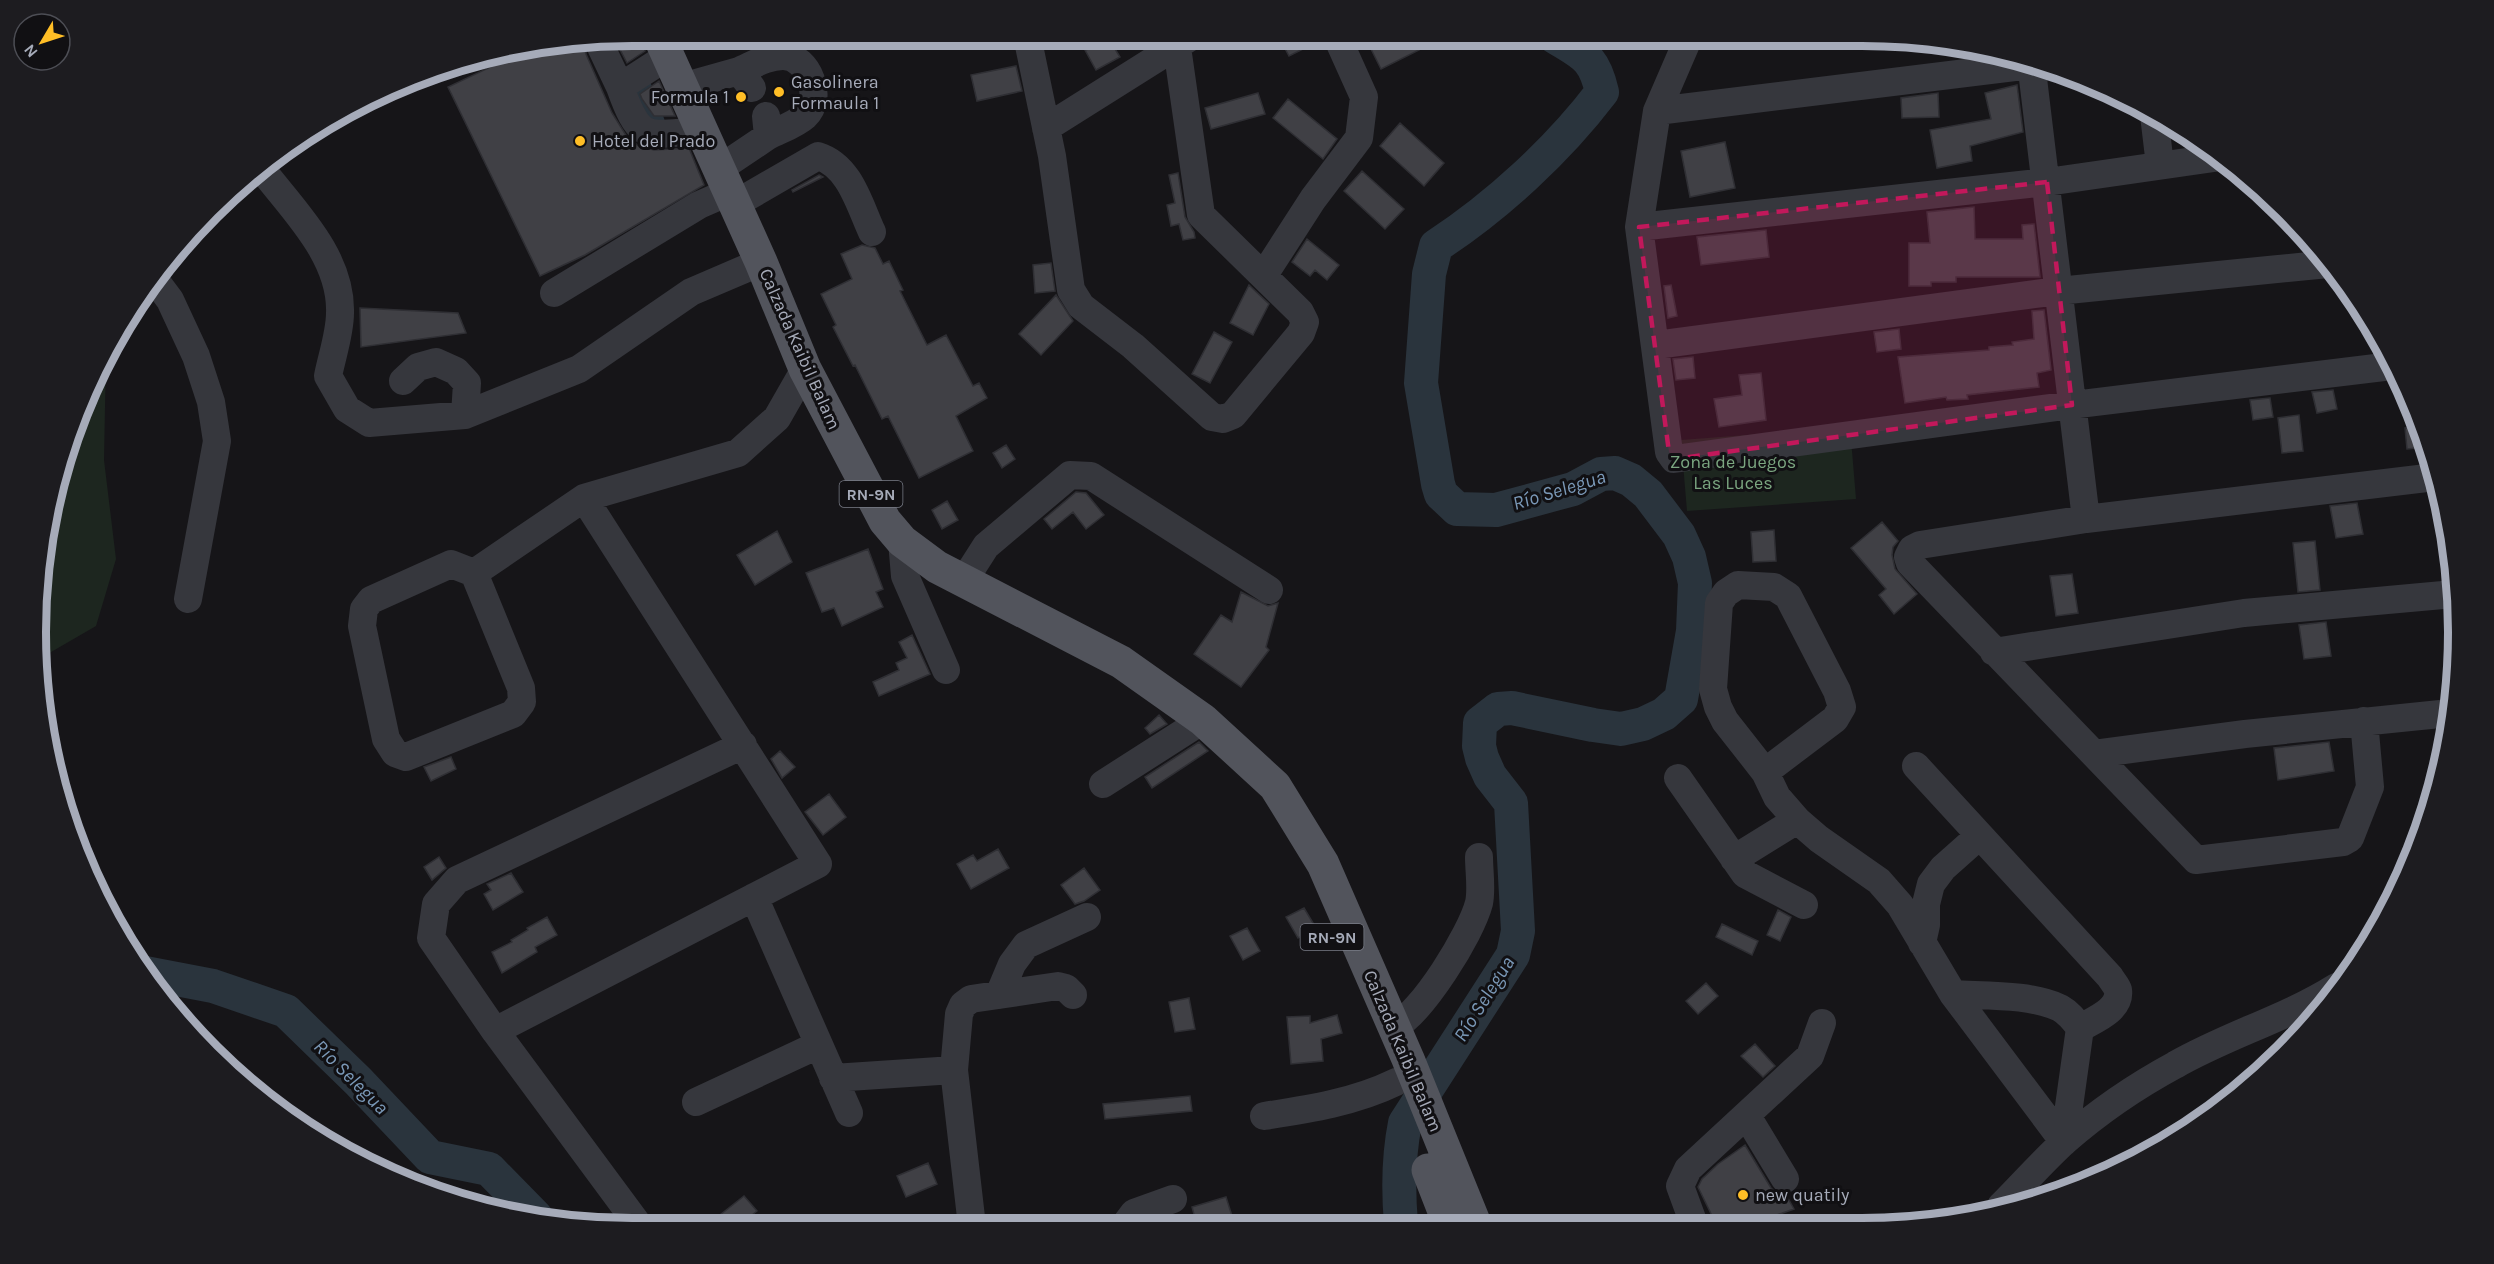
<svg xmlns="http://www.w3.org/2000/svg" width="2494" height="1264" font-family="Karla,sans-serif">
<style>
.green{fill:#1d261f}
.water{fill:#2a343d}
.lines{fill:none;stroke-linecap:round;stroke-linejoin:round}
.river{stroke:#2a343d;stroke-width:34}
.building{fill:#404045;stroke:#2f2f34;stroke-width:1.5}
.minor{stroke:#36373d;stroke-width:28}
.major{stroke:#52545c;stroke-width:33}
.marked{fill:#c2185b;fill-opacity:0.2;stroke:#c2185b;stroke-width:4.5;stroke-dasharray:12 8;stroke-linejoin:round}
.poi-dot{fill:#ffbe26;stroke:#111013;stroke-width:2}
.labels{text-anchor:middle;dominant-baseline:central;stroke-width:6;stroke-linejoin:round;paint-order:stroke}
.shield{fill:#111013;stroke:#797c87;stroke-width:1.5}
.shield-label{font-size:16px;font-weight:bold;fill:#a6abb9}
.poi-label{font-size:18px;fill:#a6abb9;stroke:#111013;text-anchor:start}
.street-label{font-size:18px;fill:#a6abb9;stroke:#111013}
.park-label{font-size:18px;fill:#7ba680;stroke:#111013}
.water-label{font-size:20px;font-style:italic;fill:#7a98b7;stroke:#111013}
.rim{fill:none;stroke:#a6abb9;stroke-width:8}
</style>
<rect width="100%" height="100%" fill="#161518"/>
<path class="green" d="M106,354L104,460L116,559L96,626L39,659L37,593L48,515L81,404Z
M1850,427L1856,499L1687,511L1681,440Z"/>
<path class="water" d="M648,76L665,121L648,127L631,82Z"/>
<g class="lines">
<path class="river" d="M145,973L213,986L286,1011L358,1081L430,1157L489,1169L536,1217
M1401,1224C1398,1189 1398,1158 1405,1123L1513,955L1518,931L1511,803L1490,776L1482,758L1479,746L1480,723L1498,709L1512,708L1593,725L1621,729L1643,724L1664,714L1681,699L1693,631L1695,583L1689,557L1679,535L1648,494L1631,480L1615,473L1601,474L1573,489L1496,510L1457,509L1441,494L1438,484L1421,383L1429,274L1436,246C1497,206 1558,150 1602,92C1594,57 1584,55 1555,37"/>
</g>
<path class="building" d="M632,36H641L645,51L627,63L614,38Z
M1279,37H1321V40L1289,56Z
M1365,37H1412L1419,50L1381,69Z
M586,40V54L612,113L627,137L639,146L654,150L689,148L704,185L585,255L540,276L448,87L535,46Z
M1112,44L1120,57L1096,70L1085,50Z
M1016,66L1022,91L977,101L971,75Z
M659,81L675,116H654L642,99L640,94Z
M2017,85L2023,132L1970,146L1972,161L1937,168L1930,130L1991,119L1985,93Z
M1258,93L1265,114L1211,129L1205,108Z
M1938,93L1939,117L1902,118L1901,98Z
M1288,99L1337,139L1323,159L1273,118Z
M1400,123L1444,163L1424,186L1380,146Z
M1725,142L1735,188L1690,197L1681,151Z
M1362,171L1404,209L1385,229L1344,191Z
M1178,173L1185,217L1194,232L1195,238L1183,240L1179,224L1171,226L1167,205L1175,203L1169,175Z
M819,175L823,177L793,192L792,190Z
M1974,207L1975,239H2023L2022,225L2034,224L2040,277H1956V282H1931V286H1909V243H1930L1927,212Z
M1766,230L1769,257L1701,265L1697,237Z
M1307,239L1339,265L1327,280L1315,270L1310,276L1292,262Z
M862,245L875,248L883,264L889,261L903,290L900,291L927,345L946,335L973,386L979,383L987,398L956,416L973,451L919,478L888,416L882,419L855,365L853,366L833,327L836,325L821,294L852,279L841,254Z
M1051,263L1055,291L1035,293L1033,265Z
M1249,285L1269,304L1253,335L1230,323Z
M1671,285L1677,316L1668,318L1664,286Z
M1056,295L1073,321L1041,355L1019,334Z
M360,308L458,313L466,333L361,347Z
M2044,310L2051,370L2037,373L2039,387L1967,395L1968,399L1947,400L1946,397L1905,403L1898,357L1989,350V347L2013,345L2012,342L2034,339L2032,311Z
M1899,329L1901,349L1877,352L1874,332Z
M1214,332L1232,342L1210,383L1192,374Z
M1693,357L1695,378L1676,380L1673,359Z
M1761,373L1766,420L1719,427L1714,399L1742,395L1739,375Z
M2333,390L2337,409L2317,413L2312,392Z
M2270,398L2273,417L2253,420L2250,400Z
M2299,415L2303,451L2282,453L2278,418Z
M2420,426L2428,447L2407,449L2405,428Z
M1006,445L1015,459L1002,468L993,453Z
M1076,492L1086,493L1104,515L1086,529L1073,512L1052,529L1044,519Z
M947,501L958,520L942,529L932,510Z
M2357,503L2363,534L2336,538L2330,506Z
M1882,522L1898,541L1893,547L1892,555L1895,569L1917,594L1894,614L1879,595L1886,589L1851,548Z
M1774,530L1776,561L1753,562L1751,532Z
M777,531L792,562L755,585L737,555Z
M2315,541L2320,590L2298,592L2293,543Z
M868,549L883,589L876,592L883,607L842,626L834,608L822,612L806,573Z
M2072,574L2078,613L2056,616L2050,576Z
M1241,592L1268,606L1278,603L1266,647L1269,650L1241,687L1194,654L1221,615L1232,622Z
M2326,622L2331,656L2304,659L2299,625Z
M912,635L930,674L879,696L873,682L899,670L896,663L907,658L899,642Z
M1159,715L1167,724L1150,734L1145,728Z
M1199,742L1208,751L1152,788L1145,777Z
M2329,742L2334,771L2278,780L2274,748Z
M780,751L795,767L782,778L771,759Z
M451,757L456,769L431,781L424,767Z
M829,794L846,817L823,835L805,812Z
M998,849L1009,868L971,889L957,864L973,855L977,861Z
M439,857L446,868L432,880L424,867Z
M1084,868L1100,890L1084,901L1075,904L1061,885Z
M511,873L523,892L493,910L484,894L491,890L487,884Z
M1304,908L1316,928L1298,938L1286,917Z
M1778,910L1791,917L1780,941L1767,935Z
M547,917L557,935L535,947L537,952L502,973L492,952L512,942L511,940L528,930L527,928Z
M1722,924L1758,941L1752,955L1716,937Z
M1247,928L1260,951L1243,960L1230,936Z
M1706,983L1718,996L1698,1014L1686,1001Z
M1189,998L1195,1029L1175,1032L1169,1002Z
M1337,1015L1342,1033L1321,1039L1323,1061L1291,1064L1287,1017L1310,1016V1023Z
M1755,1044L1775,1066L1763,1077L1741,1056Z
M1190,1096L1192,1111L1105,1119L1103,1104Z
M1745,1145L1771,1188L1778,1194L1786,1195L1794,1209L1754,1223L1716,1224L1698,1187L1702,1179L1718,1164Z
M928,1163L937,1184L906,1197L897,1176Z
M744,1196L757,1211L738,1226H706Z
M1226,1197L1232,1216L1197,1225L1192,1207Z"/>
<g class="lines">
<path class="minor" d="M1027,36L1052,156L1071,290L1081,306L1133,346L1212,417L1223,419L1233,415L1301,333L1305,322L1300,312L1201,215L1177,47
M1689,37L1657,111L1639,227L1669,452L1674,459L2072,405L2392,366
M601,47L620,87
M668,56L620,87C641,145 646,134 702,131
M2031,62L2086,519
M739,71C753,65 767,56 783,56C809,56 824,99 805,116C795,125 779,130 768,136
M682,87L739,71L752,88
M1657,111L2031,65
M2154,115L2160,165
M1046,128L1189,38
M260,167C293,210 342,256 340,313C340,333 332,356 328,376L347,409L369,423L465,415L579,369L691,292L761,262
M719,169L768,136L766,116
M735,204L818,156C850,166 859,204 872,232
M1639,227L2047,182L2221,157
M1264,275L1313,199L1359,138L1364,97L1337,37
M155,280L170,300L196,356L211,402L217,441L188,599
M554,293L699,205L729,192
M1656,345L2058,291L2328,264
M403,381L418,367L436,362L456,371L467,383L465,415
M902,541L905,576L946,670
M451,564L474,573L521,688L522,702L513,714L406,757L395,753L386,739L362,626L364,609L371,600Z
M474,573L584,498L738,453L777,418L805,369
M963,582L986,546L1070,475L1091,476L1269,590
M1994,652L2244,613L2454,594
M2364,721L2370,787L2350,838L2343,842L2196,860L1910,563L1908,557L1912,549L1920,545L2086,519L2435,477
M2094,754L2245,734L2450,713
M1916,766L2110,977C2112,981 2117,986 2118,990C2121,1010 2094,1020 2080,1028
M1765,772L1835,719L1842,707L1837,691L1788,596L1774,587L1738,585L1726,593L1719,603L1713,689L1718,707L1725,721L1765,772L1777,797L1797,820L1819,839L1879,881L1900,905L1953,994L2064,1142
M1678,778L1745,874L1804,905
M1103,784L1203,720
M1734,859L1797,820
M754,897L849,1113
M1922,943L1926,925V904L1931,884L1943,868L1979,836
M1953,994C1985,996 2031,994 2060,1008C2069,1013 2074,1020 2080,1028L2064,1142
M999,995L1012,964L1026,945L1087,917
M1394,1027C1422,1013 1471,934 1479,903C1482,889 1479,871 1479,857
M495,1031L818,864L584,498
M833,1078L954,1070
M696,1102L818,1045
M1264,1116C1310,1109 1355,1102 1396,1082
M1747,1116L1785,1179
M2001,1206C2022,1185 2043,1161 2065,1141C2097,1113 2138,1085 2175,1065C2227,1035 2285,1019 2336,987
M1694,1224L1680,1186L1688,1169L1810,1056L1822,1023
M1125,1225L1134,1213L1173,1199
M972,1226L954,1070L959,1014L963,1005L971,999L1058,986L1066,988L1073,995
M640,1227L495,1031L431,938L436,904L457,880L743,745"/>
<path class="major" d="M659,36L761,262L805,369L885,521L902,541L937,567L1121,662L1203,720L1275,786L1323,864L1408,1059L1475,1224
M1428,1170L1449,1224"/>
</g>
<path class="marked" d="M2047,182L2072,405L1674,459L1669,452L1639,227Z"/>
<g class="poi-dot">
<circle cx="779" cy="92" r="6"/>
<circle cx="741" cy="97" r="6"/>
<circle cx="580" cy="141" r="6"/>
<circle cx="1743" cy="1195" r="6"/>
</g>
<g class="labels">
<g class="shield">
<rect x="839.5" y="481" width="63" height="26" rx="4.5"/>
<rect x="1300.5" y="924" width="63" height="26" rx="4.5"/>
</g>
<g class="shield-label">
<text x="871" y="494">RN-9N</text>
<text x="1332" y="937">RN-9N</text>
</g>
<g class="poi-label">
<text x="791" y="82">Gasolinera<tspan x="791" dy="21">Formaula 1</tspan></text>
<text x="729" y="97" text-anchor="end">Formula 1</text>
<text x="592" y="141">Hotel del Prado</text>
<text x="1755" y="1195">new quatily</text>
</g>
<g class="street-label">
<text transform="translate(800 349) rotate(66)">Calzada Kaibil Balam</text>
<text transform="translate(1403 1051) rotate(67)">Calzada Kaibil Balam</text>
</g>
<g class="park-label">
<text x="1733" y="462">Zona de Juegos<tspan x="1733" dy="21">Las Luces</tspan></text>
</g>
<g class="water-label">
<text transform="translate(1559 490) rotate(-17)">Río Selegua</text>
<text transform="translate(1484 999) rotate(-58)">Río Selegua</text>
<text transform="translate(351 1077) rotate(45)">Río Selegua</text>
</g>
</g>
<path d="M0 0H2494V1264H0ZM632 46H1862A586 586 0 0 1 2448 632V632A586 586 0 0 1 1862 1218H632A586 586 0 0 1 46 632V632A586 586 0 0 1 632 46Z" fill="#1d1c20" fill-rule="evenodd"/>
<path class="rim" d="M632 46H1862A586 586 0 0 1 2448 632V632A586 586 0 0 1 1862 1218H632A586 586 0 0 1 46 632V632A586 586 0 0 1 632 46Z"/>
<g transform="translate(42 42) rotate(231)"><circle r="28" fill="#111013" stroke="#4d4e55" stroke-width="1.5"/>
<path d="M0-4.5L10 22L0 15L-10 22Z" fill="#ffbe26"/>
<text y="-9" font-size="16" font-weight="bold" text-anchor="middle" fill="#a6abb9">N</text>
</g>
</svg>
